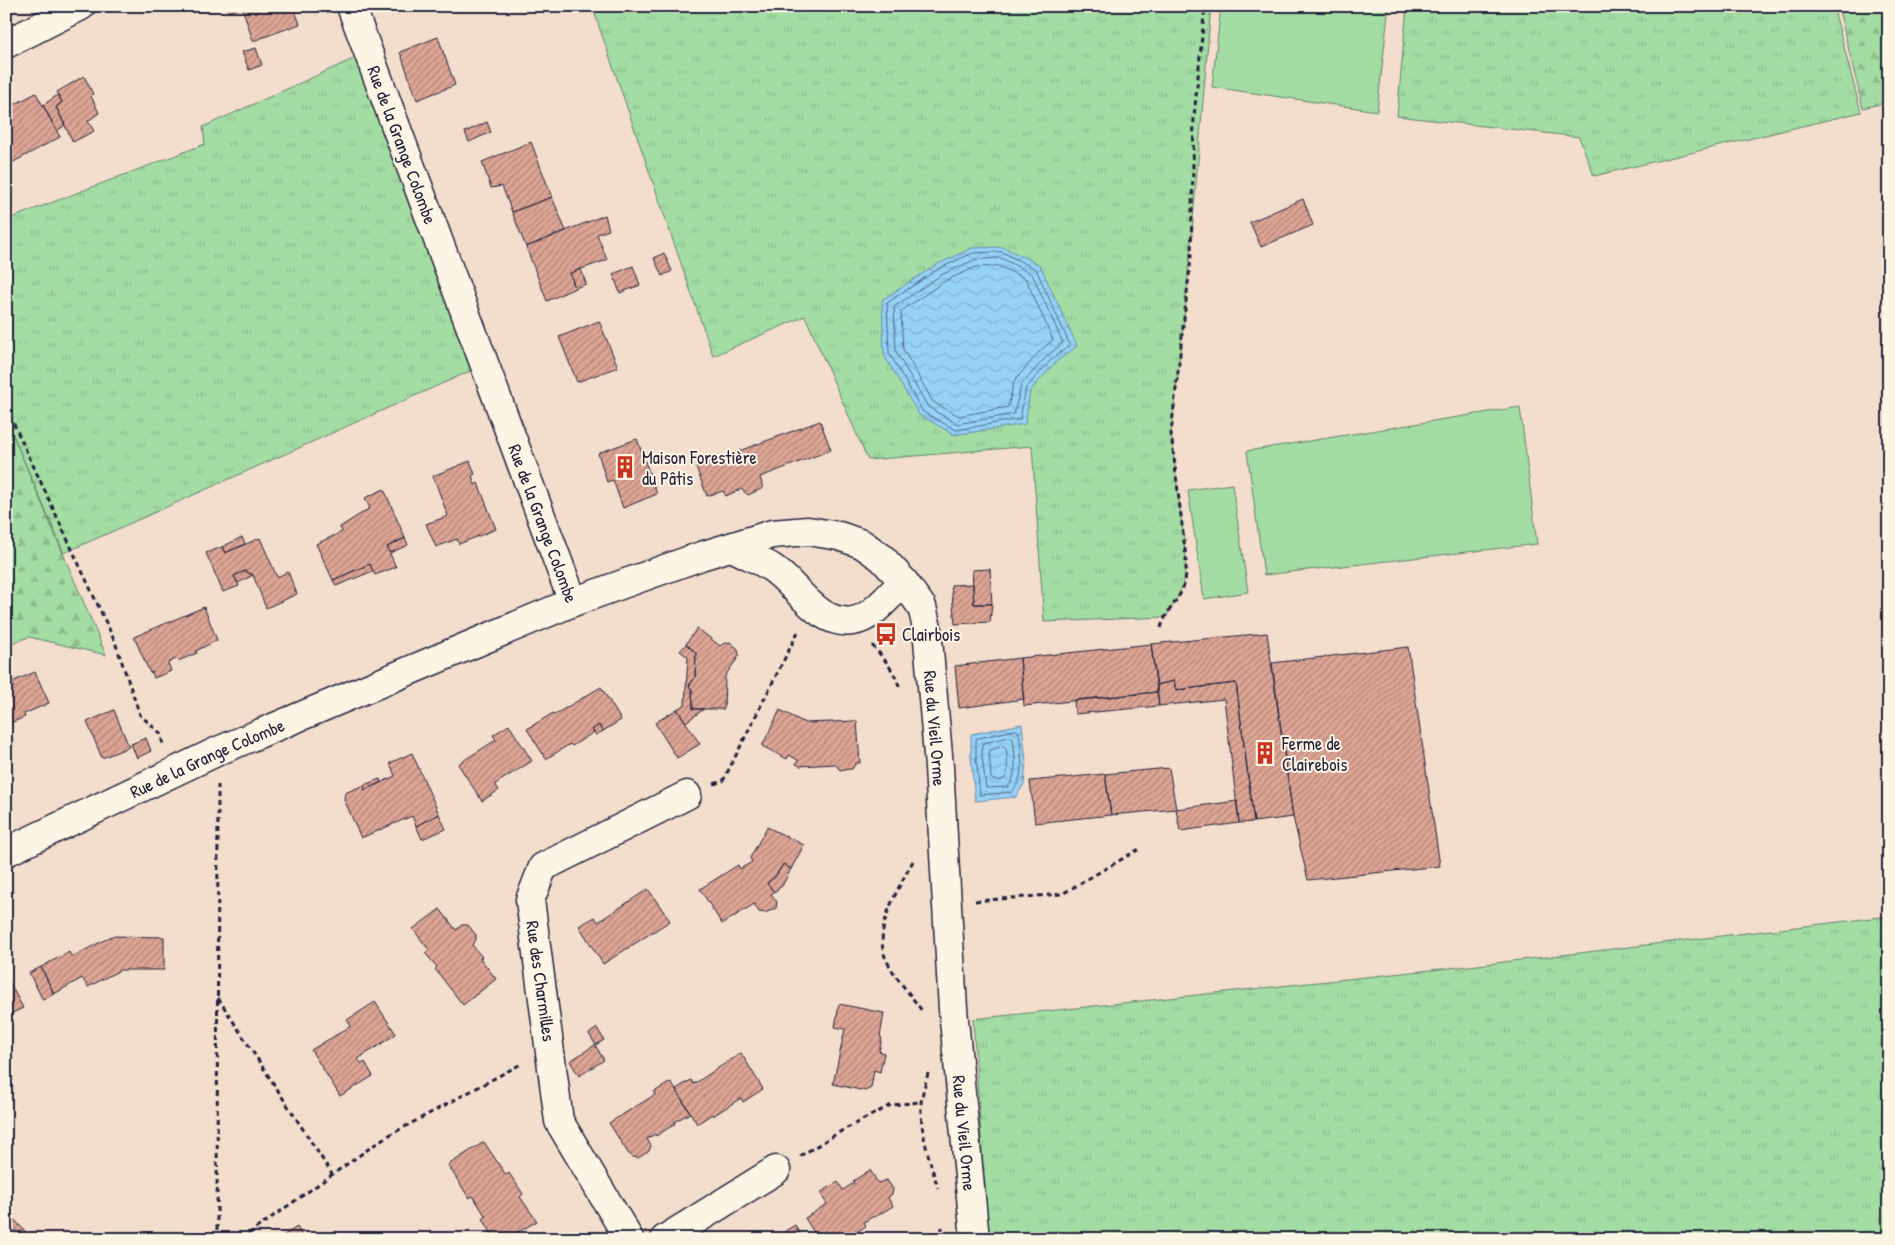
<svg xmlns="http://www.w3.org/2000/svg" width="1895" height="1245" font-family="'Patrick Hand',sans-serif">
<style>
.grass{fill:url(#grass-tufts);stroke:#62806f}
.forest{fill:url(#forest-firs);stroke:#62806f}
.pitch{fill:#a3dda3;stroke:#62806f}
.water{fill:url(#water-waves);stroke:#678cab}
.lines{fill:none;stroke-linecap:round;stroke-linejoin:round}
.shore{stroke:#506886;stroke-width:1}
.building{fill:url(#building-hatch);stroke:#22223b}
.minor-casing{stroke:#22223b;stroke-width:31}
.path{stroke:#22223b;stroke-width:3;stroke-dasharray:5 4;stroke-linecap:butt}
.minor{stroke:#fcf5e5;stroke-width:28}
.labels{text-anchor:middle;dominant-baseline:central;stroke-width:4;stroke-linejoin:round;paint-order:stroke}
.street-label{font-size:18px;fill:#22223b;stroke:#fcf5e5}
.poi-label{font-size:18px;fill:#22223b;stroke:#fcf5e5;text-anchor:start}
</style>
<defs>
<pattern id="grass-tufts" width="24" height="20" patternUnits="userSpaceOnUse" patternTransform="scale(1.25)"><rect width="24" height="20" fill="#a3dda3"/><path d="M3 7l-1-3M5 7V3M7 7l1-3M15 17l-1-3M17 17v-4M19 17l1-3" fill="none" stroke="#8cbd8d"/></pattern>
<pattern id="forest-firs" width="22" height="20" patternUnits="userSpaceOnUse" patternTransform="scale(1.25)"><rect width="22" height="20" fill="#a3dda3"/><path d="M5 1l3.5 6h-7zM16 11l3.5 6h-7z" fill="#8cbd8d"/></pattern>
<pattern id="water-waves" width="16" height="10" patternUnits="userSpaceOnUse" patternTransform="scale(1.25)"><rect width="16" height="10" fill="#95d2f6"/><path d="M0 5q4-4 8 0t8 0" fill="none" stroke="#80b4d4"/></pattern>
<pattern id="building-hatch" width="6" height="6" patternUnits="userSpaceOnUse" patternTransform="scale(1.25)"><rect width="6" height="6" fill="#dda595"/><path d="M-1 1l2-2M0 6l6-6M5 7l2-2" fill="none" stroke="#b3867b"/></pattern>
</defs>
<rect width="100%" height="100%" fill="#f3ddcd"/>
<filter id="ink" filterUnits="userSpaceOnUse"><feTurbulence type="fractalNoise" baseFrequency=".02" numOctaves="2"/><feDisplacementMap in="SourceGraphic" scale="10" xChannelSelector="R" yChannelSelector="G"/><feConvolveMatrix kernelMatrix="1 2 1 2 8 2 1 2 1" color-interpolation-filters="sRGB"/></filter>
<g filter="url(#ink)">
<path class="grass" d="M592,6H1211L1186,302L1171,433L1186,558C1184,588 1181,592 1166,617L1044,622L1032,446L868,460L805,316L713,356Z
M1407,6H1833L1861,112L1594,176L1579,137L1397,116Z
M362,55L477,368L64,553L6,419V220L205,144L203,127Z
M1889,916V1239H988L973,1019L1487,964Z"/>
<path class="forest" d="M1838,6H1889V102L1863,108Z
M6,419L106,655L29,637L6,645Z"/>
<path class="pitch" d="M1221,6H1389L1377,111L1212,87Z
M1520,407L1537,544L1264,575L1247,451Z
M1232,484L1248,592L1204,599L1188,490Z"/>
<path class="water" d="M1003,247L1040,265L1077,346L1055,363L1030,391L1025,424L955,435L919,415L884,355L882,300L936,265L972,248Z
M1022,724L1026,762L1024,784L1016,797L975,801L971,757V734Z"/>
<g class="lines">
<path class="shore" d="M1002,252L1036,269L1070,345L1051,360L1026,388L1020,419L956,430L923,412L889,353L887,303L938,269L973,253Z
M1001,258L1032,274L1063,343L1047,356L1021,385L1014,414L957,424L928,407L896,352L894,307L941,275L974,260Z
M999,266L1026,279L1053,340L1041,350L1014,381L1008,407L959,416L933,402L903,349L901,311L945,281L976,267Z
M1016,730L1019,732C1021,752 1026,776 1012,792L980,795L976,757V739Z
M1010,737L1013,739C1015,754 1018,774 1008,787L986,788L982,757V744Z
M1004,746L1006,748C1007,754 1009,773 1005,778C1003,781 996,780 993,780L991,778L989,751Z"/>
</g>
<path class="building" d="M227,6H293L300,24L253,41L242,7L229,12Z
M438,37L455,85L417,100L400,52Z
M256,48L262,65L249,70L242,52Z
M84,76L93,94L91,96L99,113L88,121L94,131L73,142L56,107L62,102L57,92Z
M36,93L60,137L6,166V109Z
M58,95L62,102L56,107L65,125L57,131L43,105Z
M487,122L491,132L469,142L465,132Z
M531,142L552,197L512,212L502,186L491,188L482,162Z
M552,197L566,231L526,247L512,212Z
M1303,199L1313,225L1261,247L1250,222Z
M605,215L609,230L597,234L607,260L570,273L575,288L547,301L526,247Z
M664,253L672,271L662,276L654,258Z
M633,266L640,285L620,293L613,274Z
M581,269L586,284L575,288L570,273Z
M599,321L618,367L577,382L559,337Z
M820,421L831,450L760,477L763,488L748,495L741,489L726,496L723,491L707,496L696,467Z
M637,439L657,494L623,508L613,480L607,482L598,453Z
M470,461L475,474L472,476L475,485L478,483L496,529L459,544L457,539L436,547L426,524L448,516L433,476Z
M384,489L405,538L387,547L396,567L375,575L370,564L333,580L316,544L342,532L340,527L370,508L365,498Z
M242,537L245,544L225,553L222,547Z
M260,538L277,577L288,572L297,594L266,608L253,575L245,571L234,576L239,586L223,592L206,553L222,547L225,553Z
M405,538L408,545L390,553L387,547Z
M370,564L373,571L336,586L333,580Z
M990,569L992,604H974L972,570Z
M245,571L253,575L238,583L234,576Z
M973,584L974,604H992L990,622L955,624L951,585Z
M204,607L217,640L196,651L197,653L178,661L176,659L168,663L171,671L154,678L152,672L150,673L134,637Z
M697,628L720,646L723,644L730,642L738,649L739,656L725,676L724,709H693L692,690L689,686L695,678L696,653L686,644Z
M1267,633L1293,817L1254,822L1236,683L1176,690L1174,681L1157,685L1151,644Z
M686,644L696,653L695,678L689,686L692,690L693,709H704L686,722L677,709L685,705L688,657L680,651Z
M1151,644L1157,692L1024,706L1020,658Z
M1408,647L1440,866L1308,880L1293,817L1272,663Z
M1020,658L1024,699L959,708L955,666Z
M35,672L49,703L24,714L25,717L8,724L6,720V690L14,687L12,682Z
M1174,681L1176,690L1236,683L1254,822L1239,823L1224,699L1159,706L1157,685Z
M601,687L621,720L603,731L599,725L592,730L594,732L572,746L570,744L546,759L527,729L553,713L554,715Z
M1157,692L1159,706L1075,714L1074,700Z
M677,709L700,744L677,758L655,723Z
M114,710L129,747L102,758L87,722Z
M780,710L805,723L857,721L860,763H856L852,769L840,770L835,764L800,766L796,764L798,760L789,755L787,759L762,746Z
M509,725L532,761L495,784L499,790L482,801L458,764L496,740L493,735Z
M599,725L603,731L596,735L592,730Z
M146,738L151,751L137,758L131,744Z
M412,753L439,814L416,826L412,816L361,838L344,799L345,793L364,785L365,790L395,776L390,763Z
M1169,768L1176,809L1111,815L1105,774Z
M1105,774L1111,815L1035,823L1030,781Z
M380,779L381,782L365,790L364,785Z
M1237,801L1239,823L1180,831L1176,809Z
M439,814L446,829L422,839L416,826Z
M767,827L804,845L791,869L783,864L775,877L767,883L774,892L771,894L777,902L776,908L765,913L759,912L754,904L722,924L700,889L738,865L740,869L752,862L750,858Z
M783,864L791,869L782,886L774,892L767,883L775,877Z
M648,889L670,921L603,964L579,926L595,917L598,922Z
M440,909L456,930L462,925H468L476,935V940L472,945L482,957L480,958L496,979L463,1005L435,969L437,967L425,953L429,950L413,929Z
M112,936L164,937V970H120L88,987L82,978L54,994L41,967L69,952L72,957Z
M41,967L54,994L43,1000L29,973Z
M6,976L23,1008L6,1016Z
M375,1002L396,1034L358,1059L362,1064L365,1062L373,1076L340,1096L311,1050L351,1026L347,1020Z
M839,1004L884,1013L880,1037L882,1038L879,1051L884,1053L880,1072L874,1070L871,1088L865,1091L833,1084L845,1029L835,1027Z
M597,1028L604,1040L596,1045L589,1034Z
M595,1045L604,1060L579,1076L570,1061Z
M741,1053L763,1089L743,1102L741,1098L713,1116L712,1114L697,1124L676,1089L691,1080L694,1084Z
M671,1082L690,1113L674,1122L675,1124L656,1136L655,1134L647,1139L651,1146L649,1151L638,1158L633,1157L628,1153L609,1123L656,1094L654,1092Z
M484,1142L506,1175L509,1173L523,1194L520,1197L537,1221L507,1239H495L483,1219L486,1217L473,1196L469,1198L448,1165Z
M870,1170L878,1183L887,1180L893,1189L892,1194L888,1198L893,1206L875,1217L874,1216L864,1222L866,1226L848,1238L846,1235L841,1239H818L805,1218L827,1204L820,1193L838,1182L843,1190L854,1183L853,1181Z
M12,1217L32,1239H6V1222Z
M795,1225L803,1239H781L779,1235Z
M297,1227L304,1239H278Z"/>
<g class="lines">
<defs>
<g id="minor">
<path id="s1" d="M351,6L573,602"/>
<path d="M6,44L81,6"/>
<path d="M732,547C745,554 760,560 772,568C798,585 817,626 853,621C873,618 889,594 904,582"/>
<path id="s2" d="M6,852L218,751L573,602L701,556L772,534L808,531L839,536L862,544L882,558L904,582L922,607L927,628L939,767L953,1009L975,1239"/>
<path d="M629,1239L559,1121L530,900L543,867L687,795"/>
<path d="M665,1239L776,1170"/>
</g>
</defs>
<use href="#minor" class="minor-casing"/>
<path class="path" d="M6,407L115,642L140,715L160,733L163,744
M1161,628C1165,613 1176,603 1182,590C1187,580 1186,568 1186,558L1171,433L1191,257L1194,117L1205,6
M872,645C884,658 895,672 900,689
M714,784L723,781L798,632
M913,861C899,887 871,932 887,961C896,979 911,995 922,1011
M975,901L1062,894L1141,848
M218,998L332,1174
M928,1073C926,1083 922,1093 921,1103C920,1132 930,1162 938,1188
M800,1156L843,1130L891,1105L921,1102
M217,1239L218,785
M241,1239L384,1138L521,1064
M941,1239L942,1227"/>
<use href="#minor" class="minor"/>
</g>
</g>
<defs>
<symbol id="building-bare" viewBox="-9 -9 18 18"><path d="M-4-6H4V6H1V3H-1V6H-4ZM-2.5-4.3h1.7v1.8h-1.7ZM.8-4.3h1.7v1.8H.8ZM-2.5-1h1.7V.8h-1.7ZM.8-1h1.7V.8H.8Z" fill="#c8321e" stroke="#fcf5e5" stroke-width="2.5" paint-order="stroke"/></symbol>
<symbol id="bus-bare" viewBox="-9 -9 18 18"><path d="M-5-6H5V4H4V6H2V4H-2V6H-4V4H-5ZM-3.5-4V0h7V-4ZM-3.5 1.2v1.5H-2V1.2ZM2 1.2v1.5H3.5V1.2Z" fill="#c8321e" stroke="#fcf5e5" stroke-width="2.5" paint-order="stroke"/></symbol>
</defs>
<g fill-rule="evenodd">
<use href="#building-bare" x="609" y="451" width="32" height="32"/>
<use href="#bus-bare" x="870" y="618" width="32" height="32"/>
<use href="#building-bare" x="1249" y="737" width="32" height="32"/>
</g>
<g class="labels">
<g class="street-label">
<text stroke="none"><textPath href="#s1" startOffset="148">Rue de la Grange Colombe</textPath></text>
<text stroke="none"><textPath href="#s1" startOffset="552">Rue de la Grange Colombe</textPath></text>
<text stroke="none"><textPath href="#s2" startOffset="1132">Rue du Vieil Orme</textPath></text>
<text stroke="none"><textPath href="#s2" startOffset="222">Rue de la Grange Colombe</textPath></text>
<text transform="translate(541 981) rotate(82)">Rue des Charmilles</text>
<text stroke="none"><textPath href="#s2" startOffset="1538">Rue du Vieil Orme</textPath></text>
</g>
<g class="poi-label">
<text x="642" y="457">Maison Forestière<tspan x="642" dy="21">du Pâtis</tspan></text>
<text x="902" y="634">Clairbois</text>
<text x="1282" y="743">Ferme de<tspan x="1282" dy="21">Clairebois</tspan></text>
</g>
</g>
<rect width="1895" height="1245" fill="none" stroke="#fcf5e5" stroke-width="25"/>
<rect x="12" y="12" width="1870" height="1220" fill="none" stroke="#22223b" stroke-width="2" filter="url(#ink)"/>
</svg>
